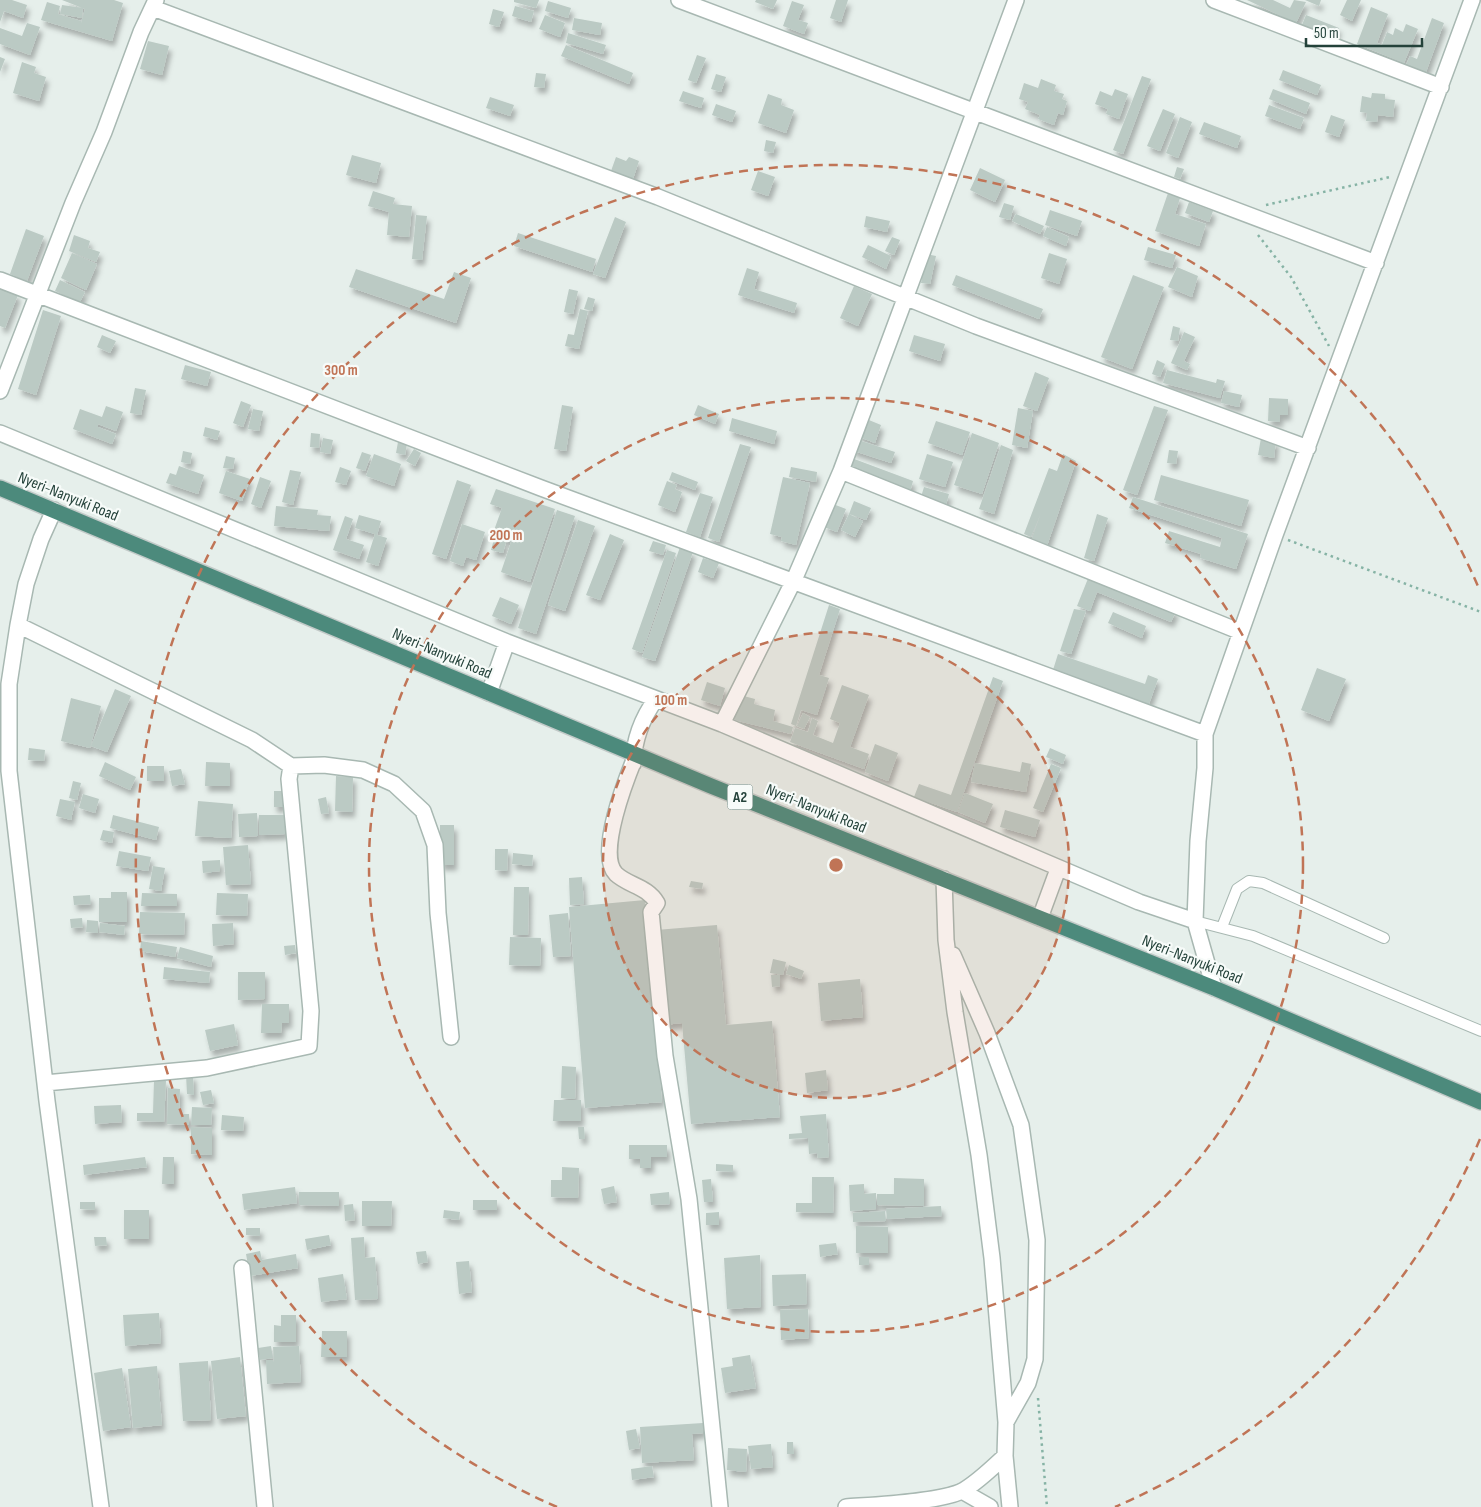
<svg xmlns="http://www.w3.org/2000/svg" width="1481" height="1507" font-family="'Sofia Sans Condensed',sans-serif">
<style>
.building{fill:#bbcac4;filter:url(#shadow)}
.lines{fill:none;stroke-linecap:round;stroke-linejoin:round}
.service-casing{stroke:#a8b8b2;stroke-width:12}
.minor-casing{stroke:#a8b8b2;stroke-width:18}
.trunk-casing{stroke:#c2cac8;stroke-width:18}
.path{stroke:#86b3a5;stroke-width:2.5;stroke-dasharray:2.5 4;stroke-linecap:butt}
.service{stroke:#fff;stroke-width:10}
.minor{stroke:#fff;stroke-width:15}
.trunk{stroke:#4c8a7c;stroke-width:15}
.ring{fill:none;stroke:#c07456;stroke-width:2.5;stroke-dasharray:9 6}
.labels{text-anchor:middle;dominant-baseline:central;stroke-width:4.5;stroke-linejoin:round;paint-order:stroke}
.shield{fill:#f7fbf9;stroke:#637a73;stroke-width:1}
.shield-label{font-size:15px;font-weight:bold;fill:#24423a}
.street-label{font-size:16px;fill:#24423a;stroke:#f7fbf9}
.centre{fill:#c07456;stroke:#f7fbf9;stroke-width:2.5}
.ring-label{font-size:15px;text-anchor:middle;font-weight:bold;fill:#c07456;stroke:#f7fbf9;stroke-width:4.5;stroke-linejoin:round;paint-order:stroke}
</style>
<defs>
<filter id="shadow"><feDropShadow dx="3" dy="5.5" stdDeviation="2.5" flood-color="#0004"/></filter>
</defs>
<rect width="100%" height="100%" fill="#e6efeb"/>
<path class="building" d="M0,0H12L27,5L23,18L4,11L0,22Z
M62,0H114L123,3L112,41L41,20L47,2L60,6L58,14L81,21V23L85,9Z
M514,0H539L536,8L514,2Z
M756,0H777L773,9L755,2Z
M836,0H848L841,22L830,18Z
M1247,0H1273L1290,8L1294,0L1306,2L1296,23Z
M1305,0H1321L1319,6Z
M1347,0H1361L1352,21L1340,15Z
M548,1L571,8L568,18L545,11Z
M792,1L804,5L798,20L808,23L804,34L783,26Z
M62,5L83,8L82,18L60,14Z
M515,6L534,11L531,22L512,16Z
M1371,7L1388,14L1377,43L1382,45L1387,32L1393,35L1395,28L1403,32L1406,24L1418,29L1404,63L1357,44Z
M493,9L504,12L499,27L489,24Z
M545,15L565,23L560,37L539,29Z
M1306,15L1339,28L1335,38L1302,25Z
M574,18L602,23L600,35L572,30Z
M1432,18L1444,23L1426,72L1406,65L1410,56L1417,59Z
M27,23L40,27L30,55L0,44V28L22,36Z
M568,33L606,45L603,54L566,43Z
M148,41L169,46L162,75L140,69Z
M566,45L633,73L629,84L561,56Z
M697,55L706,58L696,83L688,80Z
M0,57L5,59L0,72Z
M22,62L36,67L34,73L46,77L39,101L13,93Z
M1283,70L1321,85L1317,95L1279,80Z
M536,73L546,74L544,88L534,87Z
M716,74L726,77L721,92L711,89Z
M1142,76L1151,79L1123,154L1113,150Z
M1041,79L1056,85L1054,91L1064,94L1062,99L1067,101L1063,115L1058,113L1054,125L1038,119L1040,115L1025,109L1028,102L1019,99L1024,83L1038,88Z
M1115,89L1128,94L1119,119L1106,114L1108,109L1095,104L1100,91L1112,96Z
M1273,89L1310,103L1306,114L1269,99Z
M683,91L704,98L701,108L679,101Z
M1372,93L1385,94V99L1395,100L1393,117L1378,115L1377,122L1366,121L1367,113L1360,112L1362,96L1371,98Z
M768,94L782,99L781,105L794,110L786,133L758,123Z
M490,97L514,105L510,116L486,108Z
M716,104L736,111L732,122L712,115Z
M1269,105L1304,118L1300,129L1265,116Z
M1163,109L1175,114L1160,151L1147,146Z
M1331,115L1345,120L1339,137L1325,132Z
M1180,117L1192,122L1178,158L1166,153Z
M1204,122L1241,136L1237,148L1199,134Z
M766,140L776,142L773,153L764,151Z
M352,155L381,163L376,183L346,175Z
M616,157L626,161L629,157L639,161L633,179L611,171Z
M1177,167L1184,169L1180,179L1174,177Z
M980,168L1005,180L995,202L970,190Z
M758,171L775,177L768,196L751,190Z
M373,191L395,198L393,204L412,206L409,237L387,235L389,212L368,206Z
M1168,193L1180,198L1175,214L1206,224L1199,246L1155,231Z
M1189,202L1213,211L1209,222L1185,213Z
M1004,203L1014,206L1010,220L999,217Z
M1050,210L1082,221L1077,236L1045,225Z
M1016,214L1044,226L1040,234L1012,221Z
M416,215L427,216L422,260L412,259Z
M866,216L890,221L887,232L864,227Z
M615,217L626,222L605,278L593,274Z
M1047,227L1069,237L1066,246L1043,236Z
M26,229L44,236L27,281L10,274Z
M518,233L596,259L592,272L514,246Z
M74,235L90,241L88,248L100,252L96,262L69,251Z
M892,237L900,240L894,255L885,251Z
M868,245L891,256L886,269L862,257Z
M1148,247L1176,255L1172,268L1144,260Z
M72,253L97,264L86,290L61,278Z
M1049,253L1067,259L1059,284L1041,278Z
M926,254L936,256L930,284L921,283Z
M1177,267L1198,276L1192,297L1168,287Z
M747,268L759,272L754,289L797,303L794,313L738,295Z
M356,269L444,299L454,272L471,278L456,323L349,287Z
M956,275L1043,309L1039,319L952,285Z
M1133,275L1164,287L1132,369L1101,357Z
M60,280L85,292L80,302L55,291Z
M854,286L872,294L858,326L840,318Z
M0,287L18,295L5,328L0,326Z
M569,289L578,291L573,314L564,312Z
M588,297L595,299L592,311L584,309Z
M580,309L588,311L579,349L565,346L568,334L574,335Z
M43,310L61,316L36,395L18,389Z
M1173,326L1180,328L1178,341L1170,340Z
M1184,332L1195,337L1184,361L1190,364L1187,370L1171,363Z
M102,335L116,341L110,353L97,347Z
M914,335L945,344L940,361L909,351Z
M1157,360L1165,364L1160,377L1152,374Z
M185,365L211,372L207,386L181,379Z
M1167,370L1216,383L1217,379L1225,381L1220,398L1163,383Z
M1035,372L1049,378L1037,411L1023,406Z
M135,388L146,390L141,415L130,413Z
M1224,391L1242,395L1239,407L1221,403Z
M1269,398L1288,399V415H1280V422L1268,421Z
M241,401L251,405L243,427L233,423Z
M562,405L573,407L566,451L554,449Z
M698,405L719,414L715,424L694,415Z
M106,406L123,412L116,431L98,424V427L116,434L112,444L73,429L80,409L102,417Z
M1154,406L1168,410L1137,495L1123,490Z
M1018,408L1033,411L1027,448L1012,445Z
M253,409L263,411L259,431L248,429Z
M732,418L777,431L774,444L729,431Z
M864,418L881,425L875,443L857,436Z
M936,421L970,432L962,455L928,443Z
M205,427L220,431L217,440L203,436Z
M311,433L320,434L319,448L310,447Z
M972,433L999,443L982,494L954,485Z
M323,438L333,440L330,454L320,452Z
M1261,438L1276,441L1274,458L1258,455Z
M855,439L895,452L891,463L851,450Z
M398,442L407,444L405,455L396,453Z
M740,444L751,447L719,542L708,538Z
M1001,445L1013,450L994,514L979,509Z
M414,449L421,453L415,466L406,461Z
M1169,450L1178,451L1176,464L1167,463Z
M183,451L192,453L190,464L181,462Z
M362,452L371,455L365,471L356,468Z
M374,454L401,464L394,486L366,476Z
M927,454L953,462L945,487L919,479Z
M1063,454L1076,461L1047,546L1032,538L1041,513L1031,537L1024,534L1049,468L1057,471Z
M226,456L235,458L233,469L223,468Z
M849,457L913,481L910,492L845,468Z
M179,466L204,475L198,494L166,483L170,473L176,475Z
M340,467L351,471L346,485L335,482Z
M791,467L817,472L816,482L789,477Z
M290,470L301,472L293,505L282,502Z
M226,471L250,479L242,501L219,493Z
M672,472L698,482L695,490L669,480Z
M1161,475L1249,500L1241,526L1154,500Z
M260,477L271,481L261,508L251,504Z
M783,477L810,483L796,545L781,541L782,537L770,534Z
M457,480L471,485L446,559L432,554Z
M667,481L677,485L675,489L682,492L675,512L658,505Z
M924,487L949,494L946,505L921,497Z
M496,489L555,509L530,582L501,572L511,542L492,536L502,508L490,504Z
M700,493L713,497L700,537L686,532Z
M1133,497L1248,534L1236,569L1200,558L1201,554L1165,543L1169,531L1220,547L1222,538L1129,508Z
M854,501L871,508L866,520L849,514Z
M833,504L846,509L837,532L824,527Z
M276,506L318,510L317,515L331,516L329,531L274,526Z
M557,510L575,516L536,634L518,628Z
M849,514L863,521L855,537L841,530Z
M1097,514L1108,518L1094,561L1084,558Z
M359,515L381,521L377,535L387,538L378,566L366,562L375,534L355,528Z
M345,516L353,519L346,539L364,545L359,559L333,550Z
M578,520L595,526L565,611L548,605Z
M462,524L485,532L476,560L466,557L463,566L450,561Z
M610,534L624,540L600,600L586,595Z
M494,539L506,542L503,553L491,550Z
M653,541L666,545L663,555L649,551Z
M680,547L693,552L655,661L642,657Z
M667,550L676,553L642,653L632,649Z
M703,558L719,563L713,578L698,572Z
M1089,576L1176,611L1171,622L1097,592L1090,611L1077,606Z
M500,597L519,605L511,624L492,616Z
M829,605L840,609L819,675L829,678L817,715L801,710L796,726L791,724Z
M1074,609L1086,611L1071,654L1060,651Z
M1113,612L1146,626L1142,638L1108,623Z
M1058,654L1145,684L1148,675L1158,679L1149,704L1053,670Z
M1317,668L1346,679L1329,721L1301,710Z
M993,677L1003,681L957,812L914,797L919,784L951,795Z
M707,682L725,688L720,706L701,700Z
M842,685L869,695L850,747L869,754L864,769L790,742L795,728L808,732L812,718L818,721L813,735L833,743L840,723L830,719Z
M115,689L131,696L107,752L91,746Z
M740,695L755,699L754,704L775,710L773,721L793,727L791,734L734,720Z
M71,698L101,706L90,748L61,741Z
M803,713L810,717L804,729L797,726Z
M875,744L898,753L888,781L865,772Z
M29,748L45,750L44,761L28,760Z
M1050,748L1066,755L1063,764L1046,757Z
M105,762L136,777L130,790L99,776Z
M206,762L230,763V786H205Z
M1022,762L1031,764L1026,792L971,782L975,763L1020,772Z
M1051,764L1061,768L1043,812L1033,808Z
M147,766H164V781H147Z
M181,769L185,784L172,786L169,771Z
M336,776L353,777L352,812L335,811Z
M73,781L81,783L77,800L69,798Z
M274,791H283V807H274Z
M965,793L993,804L985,823L958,812Z
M83,794L99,799L95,813L79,808Z
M326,797L329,813L321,814L318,799Z
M60,799L75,802L71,820L56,816Z
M198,801L233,804L231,838L195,836Z
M1005,810L1040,820L1035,837L1000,827Z
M257,813L258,836L239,837L238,814Z
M113,815L159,827L156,840L110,828Z
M259,815H285V834L259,835Z
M440,825H454V865H440Z
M103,830L114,832L112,843L100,840Z
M248,845L251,884L226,885L223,847Z
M495,849H508L507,871L495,870Z
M119,851L151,857L148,871L116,866Z
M513,853L533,855L532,866L512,864Z
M220,860V871L203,873L202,861Z
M153,866L165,868L161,891L149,889Z
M582,877L584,904L570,905L569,878Z
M691,881L703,883L702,889L689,887Z
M514,887H529L528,935H513Z
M111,892H127V922H99V898H111Z
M142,893L177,894V906H141Z
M217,893L248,894L247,916L216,915Z
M90,895L91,904L74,905L73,896Z
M645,900L662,1102L585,1108L569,907Z
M140,912L185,913L184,935L139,934Z
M568,913L571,956L553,957L549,915Z
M82,918L83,927L71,928L70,919Z
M87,920L98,921V933L86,932Z
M100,923L125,926L124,935L99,932Z
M233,923L234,944L213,946L212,924Z
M717,925L726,1025L772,1021L780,1117L691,1124L682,1023L664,1025L656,930Z
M510,937L541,938L540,966L509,965Z
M141,941L177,947L175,957L140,951Z
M295,945L296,953L285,955L284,946Z
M180,947L213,956L211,967L177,958Z
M773,959L786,962L783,975L770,973Z
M789,965L804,971L801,979L786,974Z
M164,967L210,972L209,983L163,979Z
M238,972H265V999L238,1000Z
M771,975H780V986L772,987Z
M860,979L863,1017L821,1021L818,983Z
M262,1004H289V1023H282L281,1033H261Z
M234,1024L238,1045L210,1051L205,1030Z
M562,1066L576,1067L575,1099L561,1098Z
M826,1070L828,1090L807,1093L805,1073Z
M186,1075H193L194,1095L187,1094Z
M154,1080L166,1081L164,1122L137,1121V1113H153Z
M168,1088L180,1089L179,1114H189V1125L167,1124Z
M211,1090L214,1103L203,1105L200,1092Z
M554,1100H581V1121H553Z
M121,1105L122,1122L95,1124L94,1106Z
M192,1107L212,1108L211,1125H191Z
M826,1114L829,1157L818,1158L817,1153L809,1154L808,1138L789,1139V1134L802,1133L800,1116Z
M222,1115L244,1117L243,1131L221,1130Z
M191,1127L212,1128V1155L191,1154Z
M578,1127H584L585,1139H579Z
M629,1145H667V1157H651V1168H640V1159H629Z
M145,1157L147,1167L84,1175L83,1165Z
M163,1157H174V1184H162Z
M716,1164L733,1165V1172L716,1171Z
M562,1167L579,1168L578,1198L551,1197V1180H562Z
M812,1177H834L833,1213L796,1212V1203H812Z
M894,1178L924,1179V1206L877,1205V1194H894Z
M711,1179L713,1202H704L702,1180Z
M864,1184V1194L876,1193V1209L850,1211L849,1185Z
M614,1186L617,1202L604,1204L601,1189Z
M295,1187L297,1203L244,1210L242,1194Z
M299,1192H339V1206L299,1205Z
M669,1192L670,1204L651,1205L650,1194Z
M473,1200H497V1210H473Z
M362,1201H392L391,1226H362Z
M80,1202H95V1210L80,1209Z
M353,1204L355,1220L345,1221L344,1205Z
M941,1206L942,1216L887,1219L886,1209Z
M124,1210H149V1239H124Z
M444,1210L460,1212L459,1220L443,1218Z
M885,1211L886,1221L853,1222V1213Z
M719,1212V1225H706V1213Z
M856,1226L888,1227V1253H856Z
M246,1228H260V1236L246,1235Z
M329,1235L331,1245L307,1250L305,1239Z
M94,1237H106L107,1245L95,1246Z
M364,1237L365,1258L375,1257L378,1299L355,1300L351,1238Z
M836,1243L838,1254L820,1257L819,1245Z
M260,1251L262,1260L296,1254L298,1268L250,1276L246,1254Z
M426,1251L428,1262L418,1264L416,1252Z
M760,1255L761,1307L727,1309L724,1258Z
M859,1257H869V1265H859Z
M469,1261L472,1292L459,1294L456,1262Z
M343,1274L347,1299L321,1302L318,1278Z
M806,1274L807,1304L773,1306L772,1275Z
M808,1309L809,1338L781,1340L780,1310Z
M159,1313L161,1343L125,1346L123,1315Z
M281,1315H296V1342H274V1325L281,1326Z
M322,1331H347V1357H321Z
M271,1346L273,1358L260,1360L258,1348Z
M299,1346L301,1382L267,1384L266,1360H273L274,1362L273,1347Z
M750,1355L756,1388L725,1393L721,1368L733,1366L732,1358Z
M240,1357L246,1416L217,1419L211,1361Z
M208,1361L211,1420L183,1421L179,1363Z
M157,1366L162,1425L133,1428L128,1369Z
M122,1368L131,1427L103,1431L94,1373Z
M703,1423V1433L692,1434L694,1460L642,1463L640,1427Z
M636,1429L640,1448L629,1450L626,1431Z
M787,1442H793L794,1454H787Z
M771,1444L773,1467L751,1469L748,1446Z
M728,1448L747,1449L746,1472L727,1470Z
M652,1466L654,1477L632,1480L631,1469Z"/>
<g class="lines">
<defs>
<path id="service" d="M1195,921L1253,936L1481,1031
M1222,927L1237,889L1249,881L1263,883L1384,938"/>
<path id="minor" d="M679,0L1376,263
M1214,0L1441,87
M153,8L658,197L976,326L1308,448
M0,280L541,488L1205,734
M0,391L73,203L104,132L141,32L156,0
M0,433L507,642L722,724L1139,902L1195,921
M841,471L1241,632
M54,510L41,539L26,584L18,625L9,684V771L47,1101L101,1507
M18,625L252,740L291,766L324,765L363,770L394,784L423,811L435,845L438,913L451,1037
M489,693L507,642
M722,724L794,580L841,471L1016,0
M636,755C627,777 596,854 616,874C629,886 647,886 657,903L651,912L665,1056L689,1199L720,1507
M633,764C634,739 642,718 656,699
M944,879L946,940L955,1012L979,1155L992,1258L1006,1422L1005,1456L1010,1507
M1040,918L1058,869
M953,955L987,1033L1021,1125L1037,1240L1035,1359L1028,1383L1006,1422
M1214,988L1195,921L1198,841L1205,768V734L1275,535L1472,0
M45,1083L207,1068L309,1046L311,1011L289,779L291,766
M242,1268L265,1507
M962,1491L990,1507
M846,1507C872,1505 943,1502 964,1490C979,1481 992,1468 1005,1456"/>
<path id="trunk" d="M0,488L711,786L1214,988L1481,1102"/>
</defs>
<use href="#service" class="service-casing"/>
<use href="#minor" class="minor-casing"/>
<use href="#trunk" class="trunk-casing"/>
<path class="path" d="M1266,205L1390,177
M1258,235L1291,277L1329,346
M1288,540L1481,612
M1038,1398L1047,1507"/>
<use href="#service" class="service"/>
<use href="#minor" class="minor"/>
<use href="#trunk" class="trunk"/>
</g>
<circle cx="836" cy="865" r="233" fill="#c07456" fill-opacity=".12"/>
<g class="ring">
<circle cx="836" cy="865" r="233"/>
<circle cx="836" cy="865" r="467"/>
<path d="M1480 1139A700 700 0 0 1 1115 1507M557 1507A700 700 0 1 1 1480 591"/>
</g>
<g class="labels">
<rect class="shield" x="727.5" y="784.5" width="25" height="25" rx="4"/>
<g class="shield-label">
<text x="740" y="797">A2</text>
</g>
<g class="street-label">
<text transform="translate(68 497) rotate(22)">Nyeri-Nanyuki Road</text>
<text transform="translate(442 654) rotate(23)">Nyeri-Nanyuki Road</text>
<text transform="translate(816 809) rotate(22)">Nyeri-Nanyuki Road</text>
<text transform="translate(1192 960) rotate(22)">Nyeri-Nanyuki Road</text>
</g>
</g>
<circle cx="836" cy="865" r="8" class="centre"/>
<g class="ring-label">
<text x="341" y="375">300 m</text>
<text x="506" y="540">200 m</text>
<text x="671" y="705">100 m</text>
</g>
<path d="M1306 38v8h116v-8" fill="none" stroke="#24423a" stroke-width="2.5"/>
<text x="1314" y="38" font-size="15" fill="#24423a" stroke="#f7fbf9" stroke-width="4" paint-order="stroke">50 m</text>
</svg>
